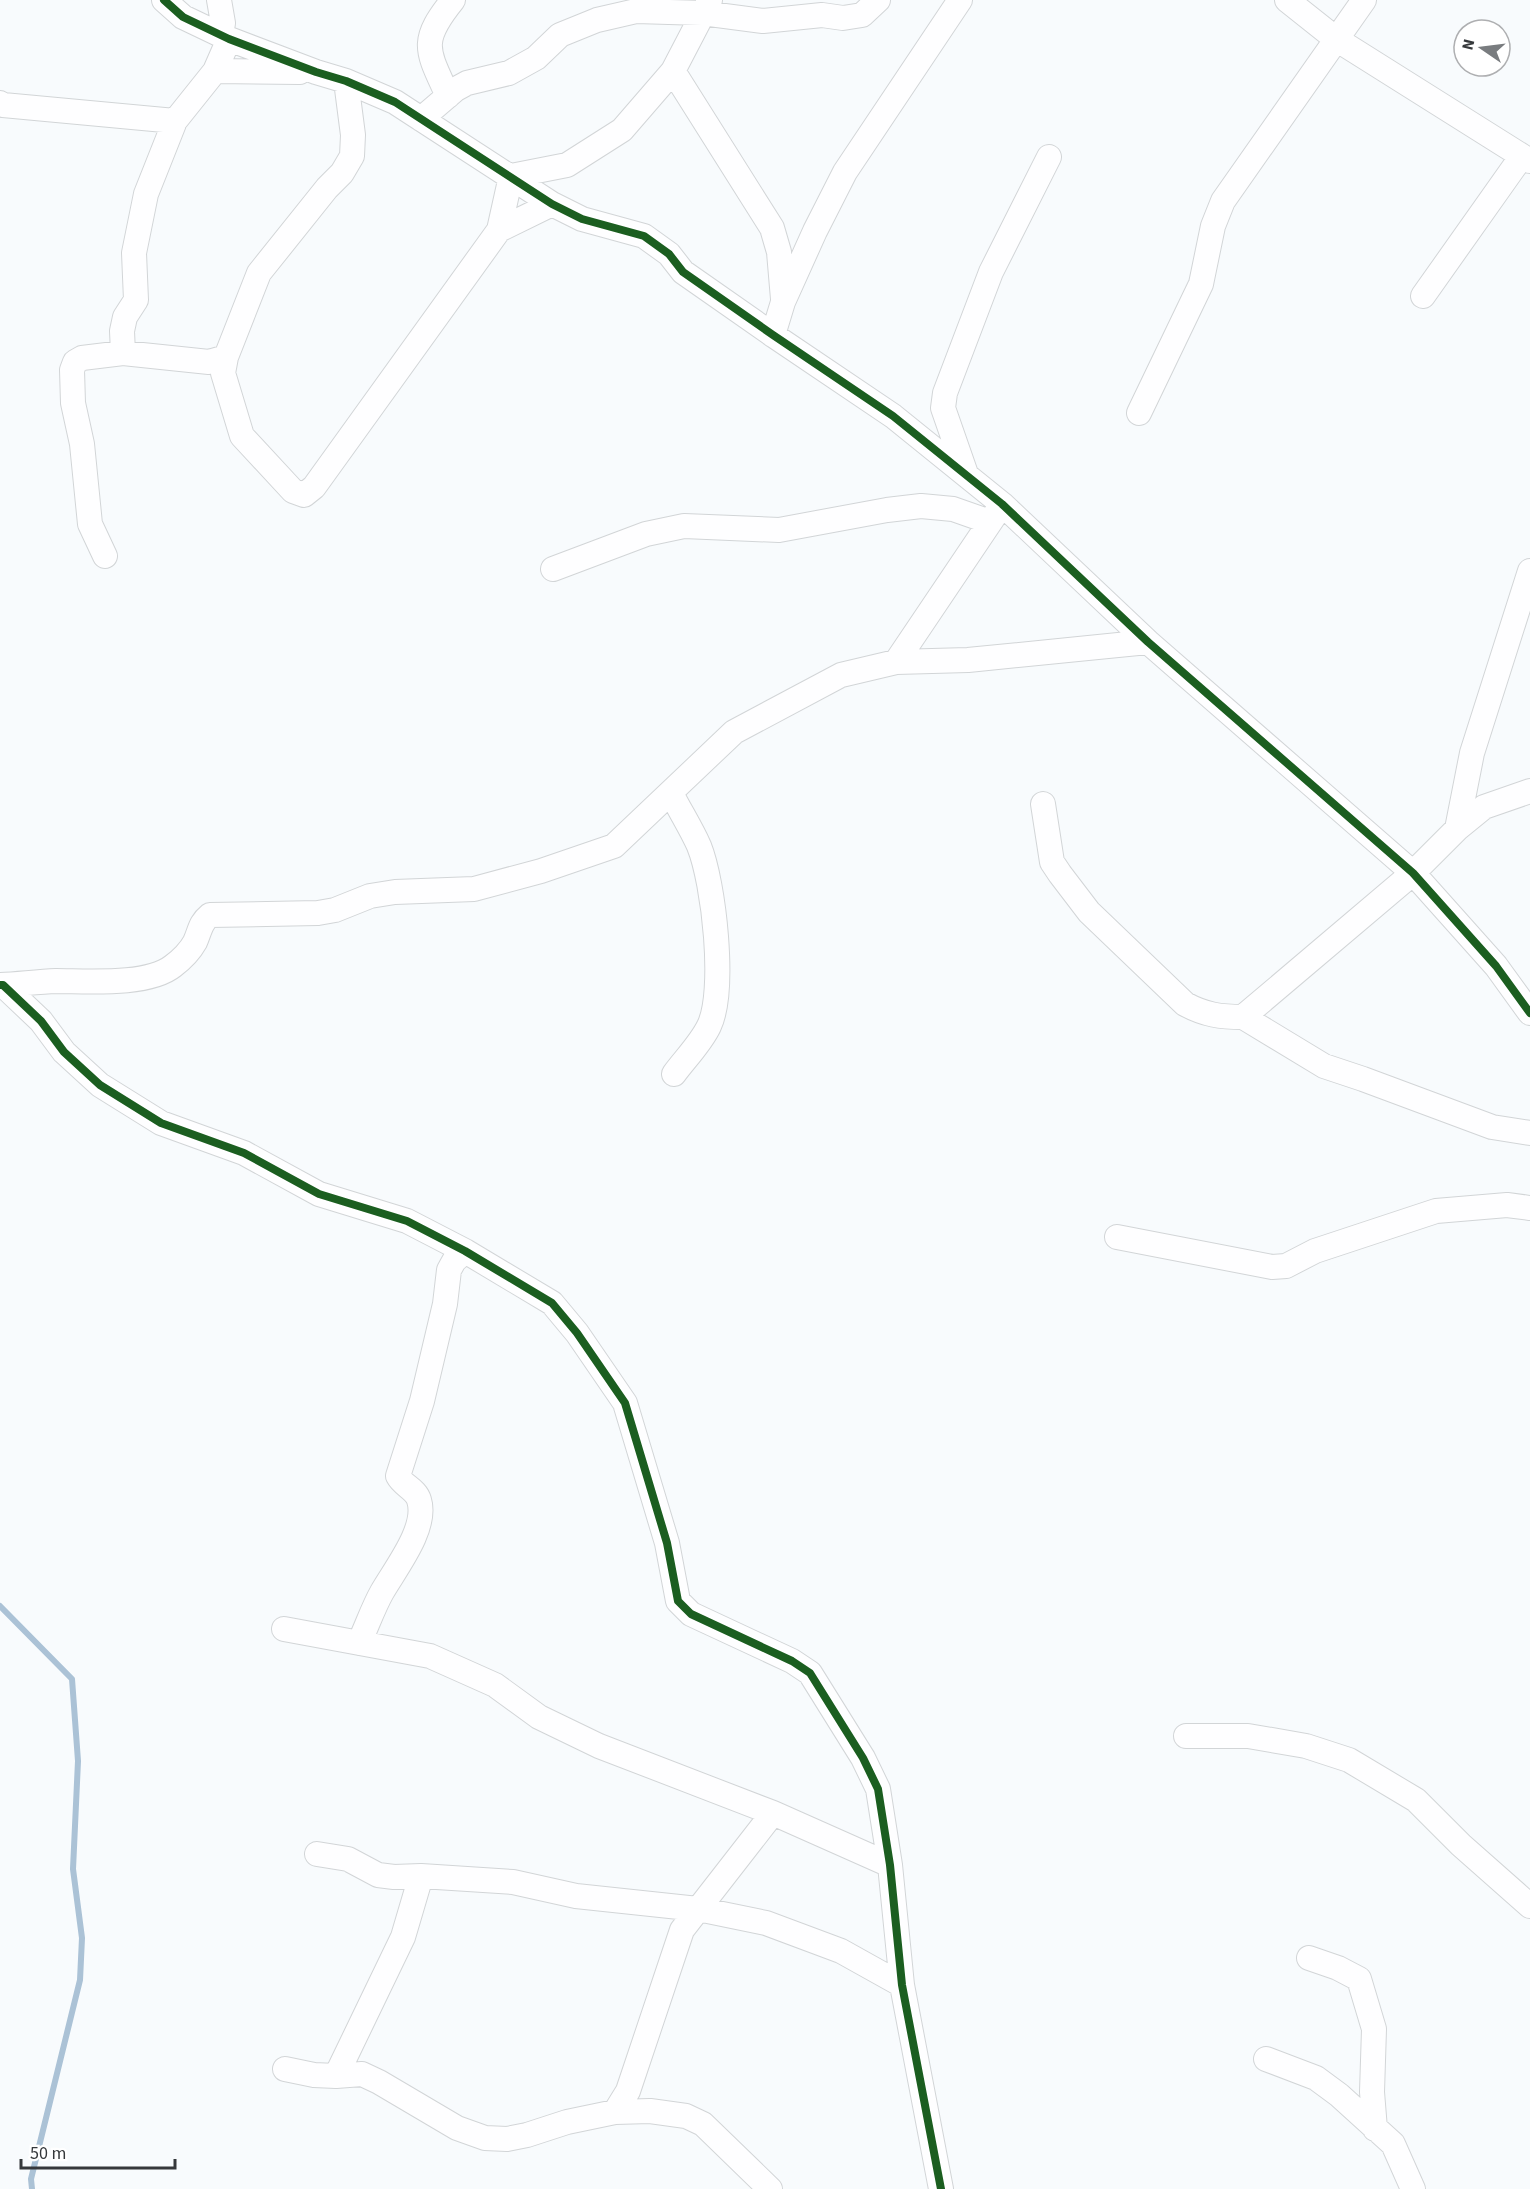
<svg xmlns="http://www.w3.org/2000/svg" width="1530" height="2189" font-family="'Source Sans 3',sans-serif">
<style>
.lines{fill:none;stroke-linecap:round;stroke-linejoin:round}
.stream{stroke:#abc2d6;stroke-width:6}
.minor-casing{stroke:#d2d5d7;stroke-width:26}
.minor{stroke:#fefeff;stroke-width:24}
.cycleway-casing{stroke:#fff;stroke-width:11}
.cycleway{stroke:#1b5e20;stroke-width:8}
</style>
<rect width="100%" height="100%" fill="#f8fbfd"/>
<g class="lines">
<path class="stream" d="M0,1606L72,1679L78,1761L73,1869L82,1938L80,1980L31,2179L32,2189"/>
<defs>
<path id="minor" d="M164,0L183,17L229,39L316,72L346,81L395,102L552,204L582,219L644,236L669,254L683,272L773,335L893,416L1002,504L1148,642L1413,873L1496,966L1530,1013
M219,0L223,23L221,35
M1287,0L1336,39L1530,161
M215,71L300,72
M673,71L772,228L779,252L783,299
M448,96C427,50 419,42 453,0
M0,103L3,105L175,121
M421,119L456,89L467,83L509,73L536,58L560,35L597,20L636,11L702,13L763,21L822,15L843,18L862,15L878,0
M499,230L552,204
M1423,296L1522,156
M773,335L783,302L815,231L845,172L960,0
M123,353L122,331L125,317L136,300L134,253L146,194L175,121L215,71L229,39
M226,357L223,373L242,436L293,491L304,495L314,487L499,230L511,176L567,165L622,130L673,71L710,0
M1139,413L1201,284L1213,226L1223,201L1364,0
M966,474L943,408L945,393L991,272L1049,157
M105,556L90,524L82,444L73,403L72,370L75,362L82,358L123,353L209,362L226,357L259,273L327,188L342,173L352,156L353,135L346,81
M553,569L646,534L684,526L779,530L887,510L921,506L953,509L990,522
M896,662L999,509
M671,793C680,811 691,828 699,846C714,883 726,991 709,1026C701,1043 685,1059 674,1074
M1043,804L1052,862L1060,874L1089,912L1185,1004C1205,1015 1221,1017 1243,1017L1413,873L1457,829L1484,807L1530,791
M1457,829L1472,753L1530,571
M0,985C18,984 37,982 56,981C87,981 148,986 173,966C181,960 190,951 195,942C200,931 200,923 210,915L318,913L335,910L370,896L395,892L474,889L541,871L614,846L734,732L841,675L896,662L968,660L1148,642
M3,985L41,1021L64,1052L100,1085L161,1123L244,1153L319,1194L407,1221L465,1251L552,1303L577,1333L625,1403L667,1543L678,1601L691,1614L792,1661L810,1673L863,1758L878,1789L890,1865L902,1985L941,2189
M1243,1017L1324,1066L1363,1079L1492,1127L1530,1133
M1117,1237L1272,1267L1286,1266L1315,1251L1436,1211L1507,1205L1530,1208
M284,1629L430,1656L495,1685L539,1717L599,1746L773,1813L890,1865
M359,1643C367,1626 373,1608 382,1592C395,1569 428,1528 419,1500C416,1489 403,1486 398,1476L422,1401L445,1304L449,1270L454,1261L465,1251
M1186,1736H1248L1306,1746L1349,1760L1416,1800L1461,1845L1530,1906
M317,1854L348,1859L378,1875L394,1877L421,1876L513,1882L576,1896L698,1909L766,1923L841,1951L902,1985
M1309,1958L1338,1968L1359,1979L1374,2029L1372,2092L1375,2129
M1266,2059L1316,2078L1339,2095L1393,2144L1413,2189
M285,2069L314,2075L336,2076L362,2074L379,2082L457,2128L485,2138L507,2139L527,2135L567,2122L615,2112L650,2111L686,2116L703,2124L770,2189
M336,2076L403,1937L421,1876
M615,2112L628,2091L682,1930L773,1813"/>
</defs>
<use href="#minor" class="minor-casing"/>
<use href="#minor" class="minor"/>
<defs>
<path id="cycleway" d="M164,0L183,17L229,39L316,72L346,81L395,102L552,204L582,219L644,236L669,254L683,272L773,335L893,416L1002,504L1148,642L1413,873L1496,966L1530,1013
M0,985H3L41,1021L64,1052L100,1085L161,1123L244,1153L319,1194L407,1221L465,1251L552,1303L577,1333L625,1403L667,1543L678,1601L691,1614L792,1661L810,1673L863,1758L878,1789L890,1865L902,1985L941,2189"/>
</defs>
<use href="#cycleway" class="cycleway-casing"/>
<use href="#cycleway" class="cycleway"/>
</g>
<g transform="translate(1482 48) rotate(284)"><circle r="28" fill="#ffffff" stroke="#aeafb1" stroke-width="1.5"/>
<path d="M0-4.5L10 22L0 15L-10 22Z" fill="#797c7f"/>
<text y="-9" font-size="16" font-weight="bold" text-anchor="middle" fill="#35383b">N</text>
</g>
<path d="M21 2159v9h154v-9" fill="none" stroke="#35383b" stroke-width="3"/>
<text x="30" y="2159" font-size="18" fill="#35383b" stroke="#ffffff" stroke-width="4.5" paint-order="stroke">50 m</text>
</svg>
